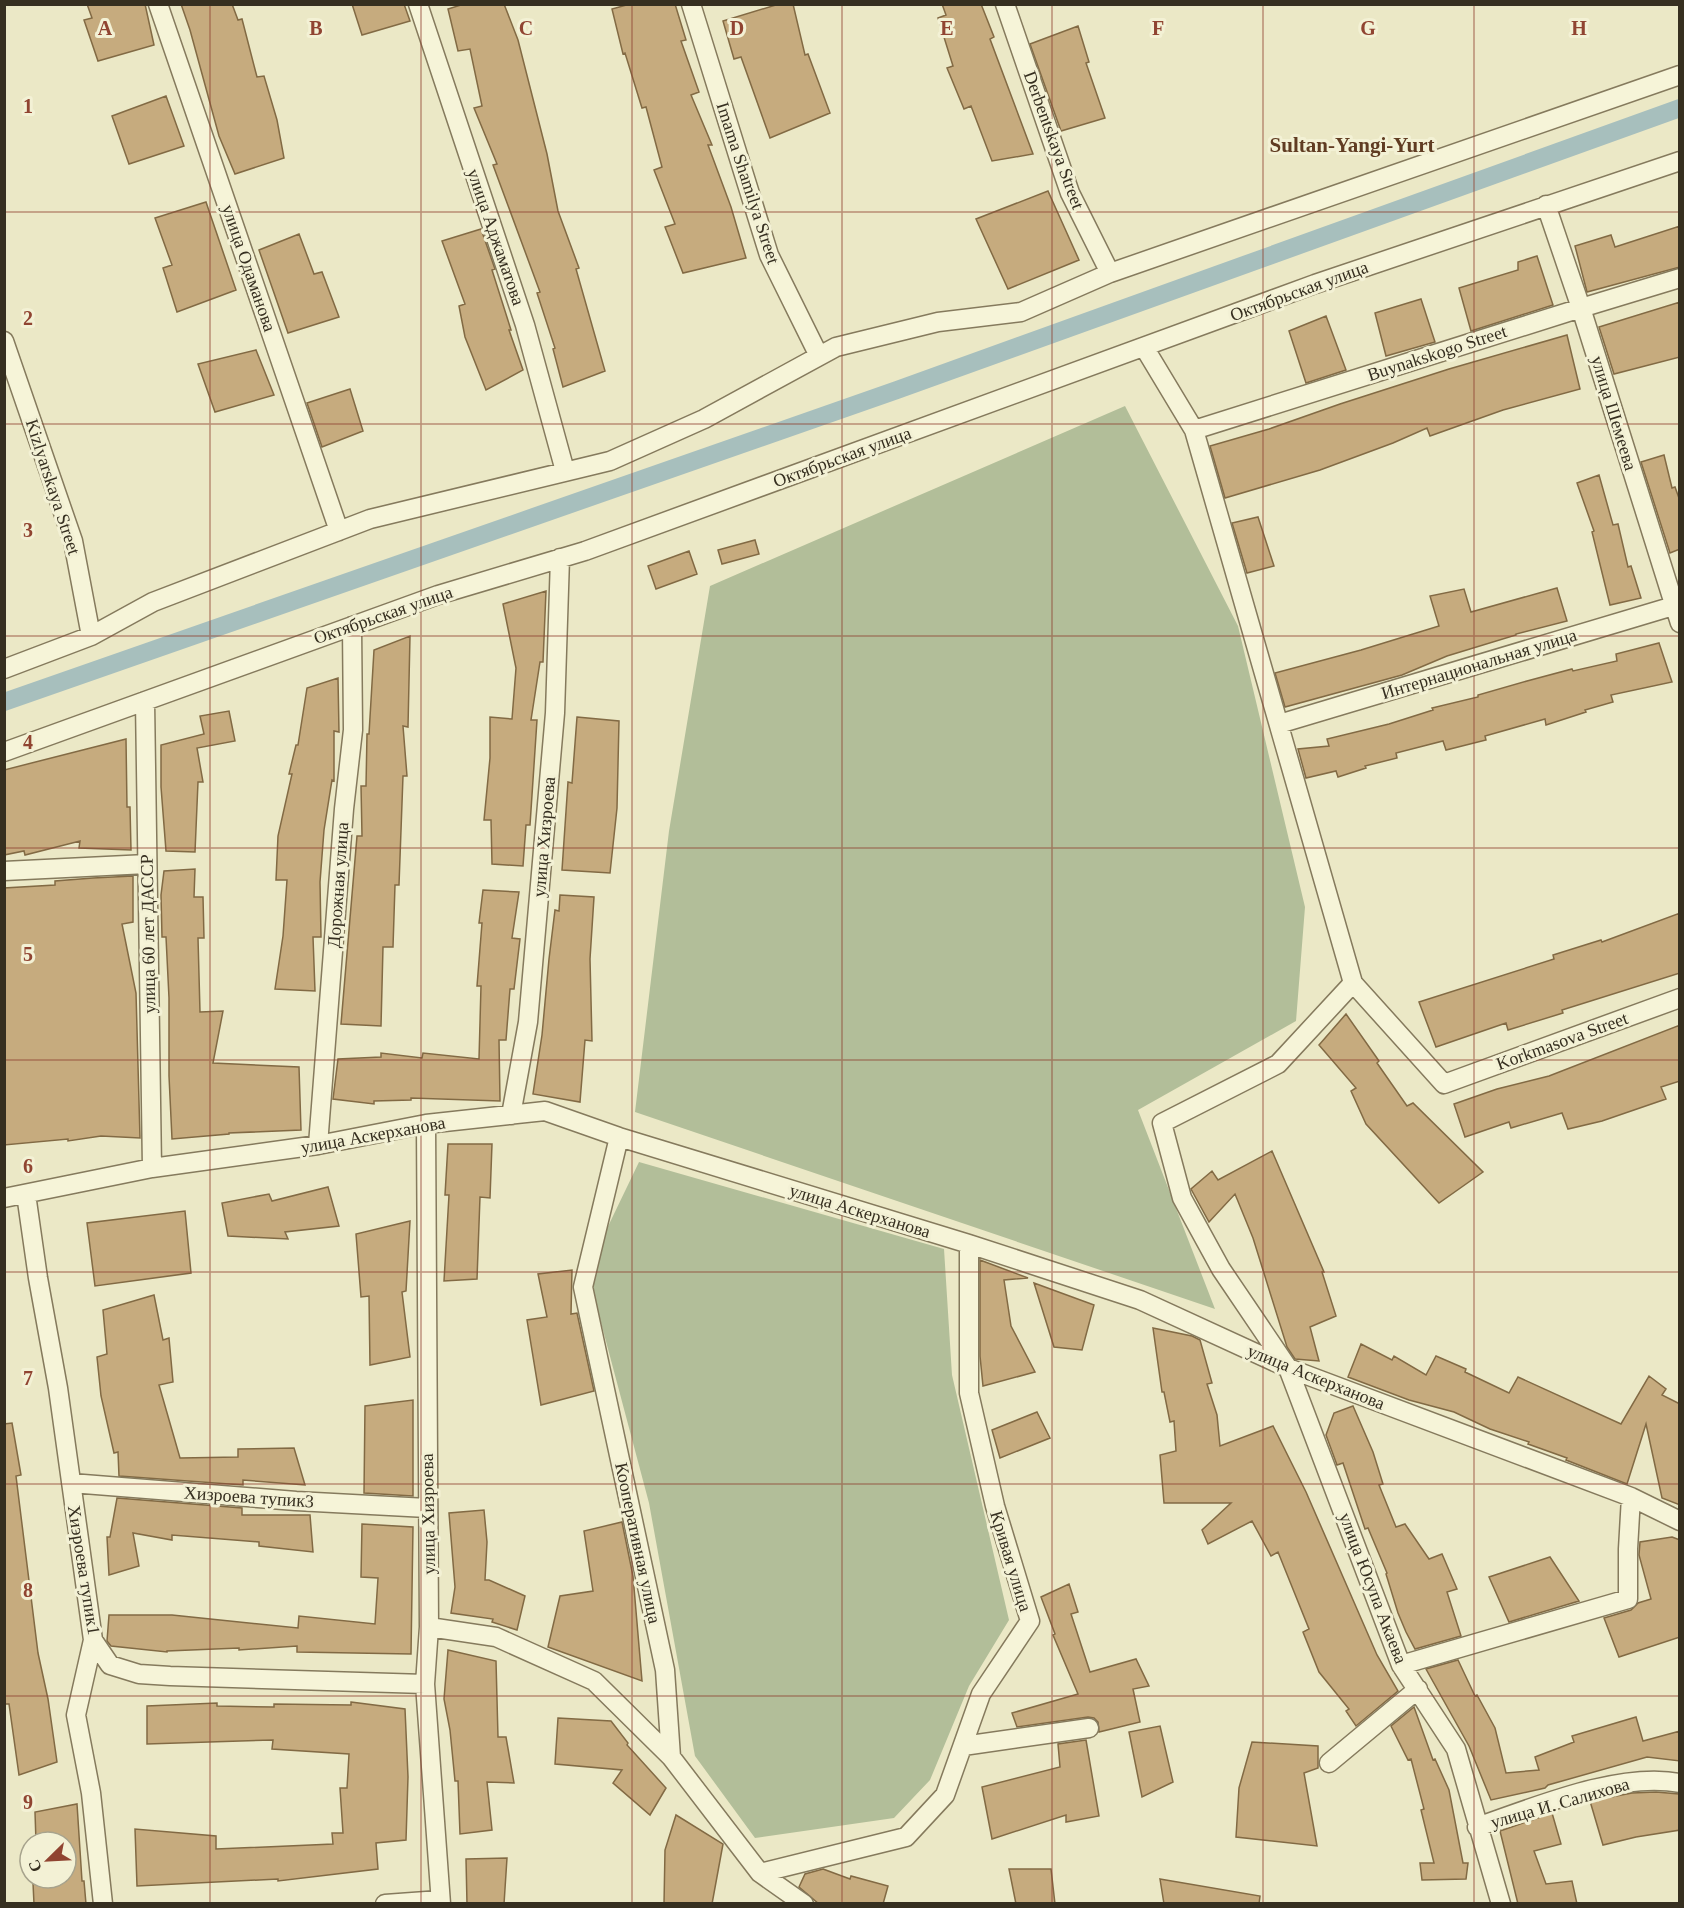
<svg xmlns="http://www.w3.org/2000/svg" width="1684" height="1908" font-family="Georgia,serif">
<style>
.cemetery{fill:#b2be99}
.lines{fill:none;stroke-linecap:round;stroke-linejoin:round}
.canal{stroke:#a7bfbd;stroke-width:18}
.building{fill:#c6ab7e;stroke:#826a44;stroke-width:1.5}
.minor-casing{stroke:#857a5d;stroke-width:21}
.minor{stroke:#f6f4d8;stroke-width:18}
.grid{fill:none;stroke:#904431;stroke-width:1.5;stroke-opacity:0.55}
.labels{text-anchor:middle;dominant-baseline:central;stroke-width:6;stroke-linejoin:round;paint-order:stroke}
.street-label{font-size:18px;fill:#362f20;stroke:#f3f1d5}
.quarter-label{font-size:21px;font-weight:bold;fill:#603c22;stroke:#f3f1d5}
.grid-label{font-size:20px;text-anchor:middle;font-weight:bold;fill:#904431;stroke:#f3f1d5;stroke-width:6;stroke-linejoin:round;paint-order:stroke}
</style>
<rect width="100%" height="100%" fill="#ebe8c6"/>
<path class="cemetery" d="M1125,406L1238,626L1305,907L1296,1021L1138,1110L1215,1309L635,1112L669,831L710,586Z
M639,1162L944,1249L952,1375L1009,1620L969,1686L930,1780L894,1818L755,1838L695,1756L649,1503L587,1270Z"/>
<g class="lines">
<path class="canal" d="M4,702L897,390L1680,108"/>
</g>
<path class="building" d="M87,4H145L154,45L98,61L84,20L92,18Z
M181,4H232L238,20L242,19L257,77L264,76L277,120L284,158L235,174L219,136L190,30Z
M352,4H404L410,21L362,35Z
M464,4H504L518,40L547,154L558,211L579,268L576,269L605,371L563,387L553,349L555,348L537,293L540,292L493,165L497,164L474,108L482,106L470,49L458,51L448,9Z
M630,4H675L686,40L681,41L699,92L691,95L712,145H708L731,207L746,258L683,273L665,227L675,224L654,170L662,167L646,107L642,108L625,53L623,54L612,9Z
M779,4H793L805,55L808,54L830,113L770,138L741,57L734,59L723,21Z
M942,4H981L994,37L990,39L1033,154L992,161L971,106L964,109L947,68L953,66L938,18L946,15Z
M1078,26L1089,62L1086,63L1105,118L1061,131L1030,44Z
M166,96L184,146L129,164L112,116Z
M1048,191L1079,260L1008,289L976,219Z
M206,202L236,290L177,312L163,268L172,265L155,218Z
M1680,226V267L1587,292L1575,246L1611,235L1615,247Z
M481,229L495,269L492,270L511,330H509L523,370L486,390L465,337L459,306L465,304L442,241Z
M299,234L314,274L322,272L339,317L288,333L259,250Z
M1537,256L1553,305L1471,331L1459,288L1518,270V262Z
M1421,299L1435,342L1386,356L1375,313Z
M1680,302V357L1614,374L1599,327Z
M1326,316L1346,370L1306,383L1289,331Z
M1567,335L1580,389L1503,410L1430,436L1427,428L1393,443L1320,470L1225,498L1210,446L1269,429L1340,404L1449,369Z
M256,350L274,395L215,412L198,364Z
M350,389L363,431L322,447L307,403Z
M1664,455L1672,488L1675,487L1680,501V549L1670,553L1641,462Z
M1599,475L1613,525L1618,524L1628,567L1631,566L1641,598L1610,605L1592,532L1594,531L1577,483Z
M1258,517L1274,566L1247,573L1232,523Z
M755,540L759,554L722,564L718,550Z
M689,551L697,574L656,589L648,566Z
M1557,588L1567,621L1516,634V635L1447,656L1402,675L1285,707L1275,673L1361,650L1439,626L1430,596L1464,589L1471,612Z
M546,591L543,662H540L531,720H537L530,825H526L523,866L492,864L491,820H484L490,758V717L512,719L516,668L503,604Z
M410,636L408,727L403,726L407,776H403L399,885H395L393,947H383L381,1026L341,1024L357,836H362L361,786H366L367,734H369L374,650Z
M1659,643L1672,682L1611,695L1613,702L1585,710L1586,712L1546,725L1545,719L1485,736L1486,740L1446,750L1443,741L1396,753L1397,758L1365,766L1366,768L1338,777L1336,771L1306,778L1298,749L1329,746L1327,739L1389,724L1433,710L1432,708L1478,697V695L1527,681L1572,669L1573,671L1617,661L1616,654Z
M338,678L339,732L334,731V781L332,780L324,830L320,882L321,937H313L315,991L275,989L283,936L287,880H276L278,836L292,774H289L296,745H298L307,688Z
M229,711L235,741L197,748L203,782H198L195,852L166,851L161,787V745L204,734L200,716Z
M577,717L619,721L617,808L610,873L562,870L568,782L572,783Z
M126,739L127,807H130L131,850L79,848L80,841L25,855L24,851L4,855V770Z
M195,869L194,897H203L204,938H198L200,1012L223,1011L213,1063L299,1067L301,1130L229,1133V1134L172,1139L169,1076V998L166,937H162L161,895L164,871Z
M133,876V922L122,924L136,993L140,1138L101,1136L68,1141V1139L4,1145V888L55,885V881L93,878Z
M483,890L519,892L512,938L520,939L514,989H510L506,1040H499L500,1101L411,1098V1100L374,1101V1104L333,1099L338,1059L381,1057V1053L422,1058L423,1053L479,1059L481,986H477L482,923H479Z
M560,895L594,897L590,959L592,1041L585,1040L580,1102L533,1094L542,1035L549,959L555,910L559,911Z
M1680,913V973L1562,1010L1563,1013L1508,1030L1506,1023L1436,1047L1419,1002L1554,959L1553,955L1601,940L1602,942Z
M1346,1014L1379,1061L1377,1063L1407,1106L1413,1103L1483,1172L1439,1203L1366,1124L1351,1091L1356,1088L1319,1045Z
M1680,1025V1081L1661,1087L1666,1099L1602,1121L1568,1129L1562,1113L1511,1128L1509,1122L1465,1137L1454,1104L1497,1089L1549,1076Z
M448,1144H492L490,1198L480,1197L477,1279L444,1281L449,1195H445Z
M1272,1151L1324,1272H1322L1336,1316L1310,1327L1319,1361L1295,1359L1287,1347L1253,1238L1235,1194L1209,1222L1191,1189L1212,1171L1218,1180Z
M328,1187L339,1226L285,1232L288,1239L228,1236L222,1203L269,1194L272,1201Z
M185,1211L191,1273L95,1286L87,1223Z
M410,1221L406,1291L402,1292L410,1357L370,1365L369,1296L361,1297L356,1234Z
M980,1260L1028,1278L1004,1280L1011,1326L1035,1372L983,1386L980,1356Z
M572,1270L571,1314L577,1313L594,1391L541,1405L527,1320L547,1317L538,1274Z
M1034,1283L1094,1305L1082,1350L1054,1347Z
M154,1295L163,1340L169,1338L173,1382L159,1385L180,1458L238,1457V1449L294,1448L305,1485L243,1480V1485L119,1476L118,1452L114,1453L101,1396L97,1357L107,1354L103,1310Z
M1153,1328L1192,1336L1200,1340L1212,1383L1207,1384L1217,1415L1220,1446L1273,1426L1306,1492L1377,1655L1398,1691L1356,1726L1346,1711L1349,1709L1319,1672L1303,1632L1309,1629L1278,1552L1271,1556L1252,1521L1208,1544L1202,1530L1231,1503H1164L1160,1455L1176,1451L1174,1421L1170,1422L1164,1392H1162Z
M1361,1344L1392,1360L1394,1356L1426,1375L1436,1356L1466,1369L1465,1372L1509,1393L1518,1377L1621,1424L1649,1376L1666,1389L1662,1395L1680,1404V1505L1662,1498L1646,1424L1627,1484L1566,1460L1567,1458L1528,1444L1529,1442L1490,1429L1454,1412L1409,1400L1348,1377Z
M413,1400V1496L364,1493L365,1406Z
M1353,1406L1373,1452L1383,1484L1379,1485L1396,1527L1405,1524L1429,1559L1442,1554L1457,1589L1447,1592L1461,1636L1415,1649L1406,1632L1398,1613L1386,1574L1387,1573L1368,1528L1365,1529L1343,1463L1337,1465L1326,1435L1334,1413Z
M1037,1412L1050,1438L1000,1458L992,1430Z
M12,1423L21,1475L16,1476L38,1653L48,1699L57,1762L19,1775L9,1704H4V1424Z
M117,1498L242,1508V1515H310L313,1552L259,1546V1542L172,1535V1540L133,1533L139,1566L109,1575L107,1537H110Z
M484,1510L487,1542L485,1580H489L525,1596L517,1630L492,1622L493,1619L451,1613L455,1587L449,1513Z
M622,1522L633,1576L642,1681L548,1647L560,1596L593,1591L584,1531Z
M362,1524L413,1527L411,1654L297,1652V1646L239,1650V1648L167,1651V1652L111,1646L107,1641L109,1615H172L298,1628L299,1616L375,1624L378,1578L361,1577Z
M1672,1537L1680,1540V1637L1619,1657L1604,1618L1631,1610L1638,1603L1651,1599L1639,1555L1640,1542Z
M1550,1557L1579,1601L1509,1622L1489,1577Z
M1069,1584L1078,1612L1071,1614L1090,1672L1136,1659L1149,1686L1133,1689L1140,1722L1099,1732L1098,1722L1094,1718L1088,1717L1017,1727L1012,1713L1078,1694L1053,1635L1055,1634L1041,1597Z
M448,1650L496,1661L498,1737H506L514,1783L487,1782L492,1830L460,1834L458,1781H455L450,1730L444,1699Z
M1458,1660L1475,1696L1477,1695L1495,1728L1506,1773L1539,1770L1535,1757L1574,1742L1572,1736L1636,1717L1643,1741L1680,1731V1761L1647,1757L1548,1785L1545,1788L1491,1800L1469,1746L1426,1669Z
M351,1702L405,1709L408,1777L406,1840L376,1843L378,1869L278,1881V1879L137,1886L135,1829L216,1836V1849L333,1844L332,1833H343L340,1788H347L349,1754L272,1749L273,1740L147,1744V1706L217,1703V1706L274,1707V1704L351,1705Z
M1414,1707L1433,1760L1435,1759L1449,1790L1463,1863H1468L1466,1879L1422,1880L1420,1863H1434L1421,1810L1424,1809L1411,1759L1408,1760L1391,1726Z
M558,1718L611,1721L628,1743L627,1745L666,1788L650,1815L613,1783L622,1770L555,1764Z
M1160,1726L1173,1782L1142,1797L1129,1732Z
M1086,1740L1099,1816L1066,1822V1815L992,1839L982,1787L1060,1767L1058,1744Z
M1252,1742L1318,1746V1768L1304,1773L1317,1846L1236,1837L1239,1788Z
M1656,1792L1679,1794L1680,1830L1636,1837L1603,1845L1590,1801L1632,1793Z
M77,1804L82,1881H84L86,1904H34L33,1883L66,1881V1842H36L35,1812Z
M1552,1813L1561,1844L1534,1851L1546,1884L1572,1881L1577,1904H1518L1500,1831Z
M676,1815L723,1844L712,1904H664L665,1850Z
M507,1858L504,1904H467L466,1859Z
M823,1869L850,1879L851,1876L888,1886L883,1904H819L799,1887L805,1874Z
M1009,1869H1051L1055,1904H1016Z
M1160,1879L1260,1896L1259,1904H1164Z"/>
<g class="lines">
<defs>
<path id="minor" d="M158,4L339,531
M418,4L525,325L565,471
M691,4L769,255L819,356
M1005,4L1070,193L1110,273
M1546,205L1581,308L1680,623
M4,341L73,541L91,636
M1144,347L1194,430L1353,983L1444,1084L1680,998
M1194,430L1581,308L1680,278
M4,669L91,636L153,602L370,519L610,461L704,419L836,347L938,322L1021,312L1110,273L1680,75
M145,701L152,1168
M1279,724L1680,604
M4,752L438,595L585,551L1315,284L1680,161
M4,871L147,864
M1353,983L1278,1064L1162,1123L1182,1198L1221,1269L1288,1368L1401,1665L1456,1749L1501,1904
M511,1115L528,1022L555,713L560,558
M426,1124L429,1627L425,1684L441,1904
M619,1137L583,1287L665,1670L671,1757L760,1873L804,1904
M318,1145L344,809L353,730L352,626
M26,1194L38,1278L58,1388L93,1640L110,1665L139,1674L170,1676L425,1684
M4,1198L152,1168L318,1145L426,1124L545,1111L619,1137L969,1244L1140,1300L1288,1368L1631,1497L1680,1521
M71,1483L296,1501L427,1508
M429,1627L496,1637L594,1681L671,1757
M93,1640L76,1715L91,1793L103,1904
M1401,1665L1628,1599V1549L1631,1497
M963,1746L1089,1728
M1329,1763L1418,1689
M1477,1827C1535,1807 1620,1771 1680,1783
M760,1873L906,1837L945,1795L981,1694L1030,1621L995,1506L969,1393V1244
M385,1904L440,1900"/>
</defs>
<use href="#minor" class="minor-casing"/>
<use href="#minor" class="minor"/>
</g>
<path class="grid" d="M210,4V1904M421,4V1904M632,4V1904M842,4V1904M1052,4V1904M1263,4V1904M1474,4V1904M4,212H1680M4,424H1680M4,636H1680M4,848H1680M4,1060H1680M4,1272H1680M4,1484H1680M4,1696H1680"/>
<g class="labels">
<g class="street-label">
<text transform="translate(1054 140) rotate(70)">Derbentskaya Street</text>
<text transform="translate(748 183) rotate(72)">Imama Shamilya Street</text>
<text transform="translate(496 237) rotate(71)">улица Аджаматова</text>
<text transform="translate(249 268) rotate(71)">улица Одаманова</text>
<text transform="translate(1299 291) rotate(-20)">Октябрьская улица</text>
<text transform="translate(1437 353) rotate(-18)">Buynakskogo Street</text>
<text transform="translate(1614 413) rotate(73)">улица Шемеева</text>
<text transform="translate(842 457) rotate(-20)">Октябрьская улица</text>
<text transform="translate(53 487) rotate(72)">Kizlyarskaya Street</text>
<text transform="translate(383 615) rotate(-19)">Октябрьская улица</text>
<text transform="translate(1479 664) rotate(-17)">Интернациональная улица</text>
<text transform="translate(544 837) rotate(-85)">улица Хизроева</text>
<text transform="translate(338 885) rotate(-86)">Дорожная улица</text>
<text transform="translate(148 934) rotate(-91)">улица 60 лет ДАССР</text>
<text transform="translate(1562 1041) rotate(-20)">Korkmasova Street</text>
<text transform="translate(373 1135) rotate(-10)">улица Аскерханова</text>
<text transform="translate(860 1211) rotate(17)">улица Аскерханова</text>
<text transform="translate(1316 1377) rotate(22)">улица Аскерханова</text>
<text transform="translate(249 1497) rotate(4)">Хизроева тупик3</text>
<text transform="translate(428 1514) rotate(-91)">улица Хизроева</text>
<text transform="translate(638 1543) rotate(78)">Кооперативная улица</text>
<text transform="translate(1011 1561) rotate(73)">Кривая улица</text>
<text transform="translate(84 1570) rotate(81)">Хиэроева тупик1</text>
<text transform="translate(1373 1588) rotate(69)">улица Юсупа Акаева</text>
<text transform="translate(1560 1803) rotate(-16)">улица И. Салихова</text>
</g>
<g class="quarter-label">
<text x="1352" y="145">Sultan-Yangi-Yurt</text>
</g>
</g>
<g class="grid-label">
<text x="105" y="35">A</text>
<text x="316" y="35">B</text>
<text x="526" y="35">C</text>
<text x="737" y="35">D</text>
<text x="947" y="35">E</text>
<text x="1158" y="35">F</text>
<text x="1368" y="35">G</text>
<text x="1579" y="35">H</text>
<text x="28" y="113">1</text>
<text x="28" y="325">2</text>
<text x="28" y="537">3</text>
<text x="28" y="749">4</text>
<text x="28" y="961">5</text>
<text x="28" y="1173">6</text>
<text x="28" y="1385">7</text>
<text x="28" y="1597">8</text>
<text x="28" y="1809">9</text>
</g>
<rect width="1684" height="1908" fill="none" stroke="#362f20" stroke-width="12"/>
<g transform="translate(48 1860) rotate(246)"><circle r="28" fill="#f3f1d5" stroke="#a7a38d" stroke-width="1.5"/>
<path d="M0-4.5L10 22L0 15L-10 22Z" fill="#904431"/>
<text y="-9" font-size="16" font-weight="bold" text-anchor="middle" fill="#362f20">С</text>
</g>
</svg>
